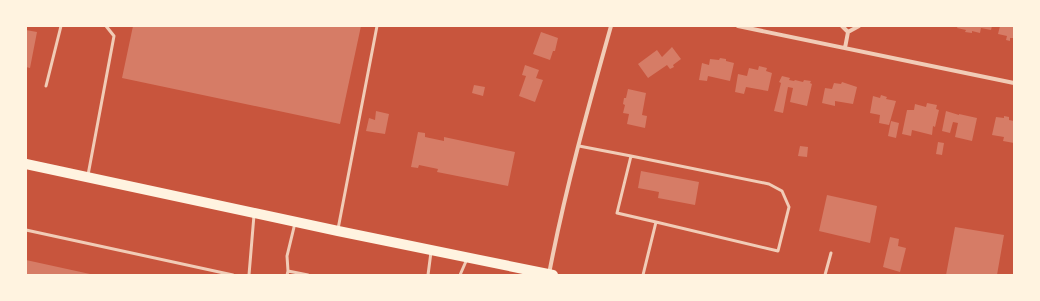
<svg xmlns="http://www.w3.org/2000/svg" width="1040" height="301" viewBox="0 0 1040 301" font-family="Cabin,sans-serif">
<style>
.building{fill:#d67c66}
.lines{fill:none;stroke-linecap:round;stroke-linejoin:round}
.service{stroke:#f1ccb7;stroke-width:3}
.minor{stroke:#f1ccb7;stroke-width:4}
.primary{stroke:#fff3e0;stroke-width:10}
</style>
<rect width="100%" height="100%" fill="#c8553d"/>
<path class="building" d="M133,26H361L340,124L122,78Z
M958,26H992L991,30L981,28L980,33L972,31V33L965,32L966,30L957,28Z
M1000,26H1014V38H1010V41L1006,40L1007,36L998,34Z
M26,30L37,32L30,68L26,67Z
M541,32L558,38L555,51H553L550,60L533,54Z
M672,47L681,59L673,65L674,67L670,69L667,65L648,78L638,64L657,50L662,57Z
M720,58L726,59V61L734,63L730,81L708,76L707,81L699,80L702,63L709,65L710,59L719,60Z
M525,65L539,70L536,78L543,80L535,102L519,96L526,76L522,75Z
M759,66L767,68L766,71L772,73L768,91L746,87L744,94L735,92L738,74L747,76L749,68L758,70Z
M782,76L790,78L789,80L794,81L795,80L803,82L804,80L811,81L810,83L812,84L807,106L790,102L793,88L788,87L783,113L774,111L781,83L779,82Z
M842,82L857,87L853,104L835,101V106L822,103L825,88L832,89L834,83L841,84Z
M474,85L485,87L483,96L472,93Z
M628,89L646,93L642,115L647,116L645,128L627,124L629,114L623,113L625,105L623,104L624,98H626Z
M881,95L887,97L886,99L896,101L889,125L879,123L880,115L870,113L873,96L880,98Z
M927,103L937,105L936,109L939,110L935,127L933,126L932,135L912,130L911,136L902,134L907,110H914L915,104L926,107Z
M376,111L389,114L385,134L366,131L369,118L375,120Z
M946,111L959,115V114L977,118L972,141L955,137L958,123L953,122L950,133L942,131Z
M1004,116L1009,117V120L1014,121V143L1003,141L1004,137L992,135L996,117L1004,118Z
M891,121L899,123L896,138L888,136Z
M418,132L425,133V137L444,141V137L515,152L508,186L437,172L438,169L419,165L418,168L411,167Z
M938,142L944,143L942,155L936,154Z
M800,146L808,147L807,157L798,156Z
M641,171L699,182L695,205L658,198L659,192L638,188Z
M827,195L877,206L870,243L819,231Z
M955,227L1004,235L997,275H946Z
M890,237L899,239L898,246L906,248L900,272L883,267Z
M26,260L90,274V275H26Z"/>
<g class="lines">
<path class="service" d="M46,86L61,26
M579,146L631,156L617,213L656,222L643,275
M631,156L769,184L782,191L789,207L778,251L656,222
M88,175L114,36L106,26
M338,229L377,26
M26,230L233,275
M288,271L308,275
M249,275L254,215
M287,275L288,271L287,256L295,223
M428,275L431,252
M460,275L467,259
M825,275L831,253"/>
<path class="minor" d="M738,26L1014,83
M842,26L848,32L845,48
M848,32L859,26
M549,274C565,190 588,108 611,26"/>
<path class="primary" d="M26,164L338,231L553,275"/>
</g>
<rect width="1040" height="301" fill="none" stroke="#fff3e0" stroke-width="54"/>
</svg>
